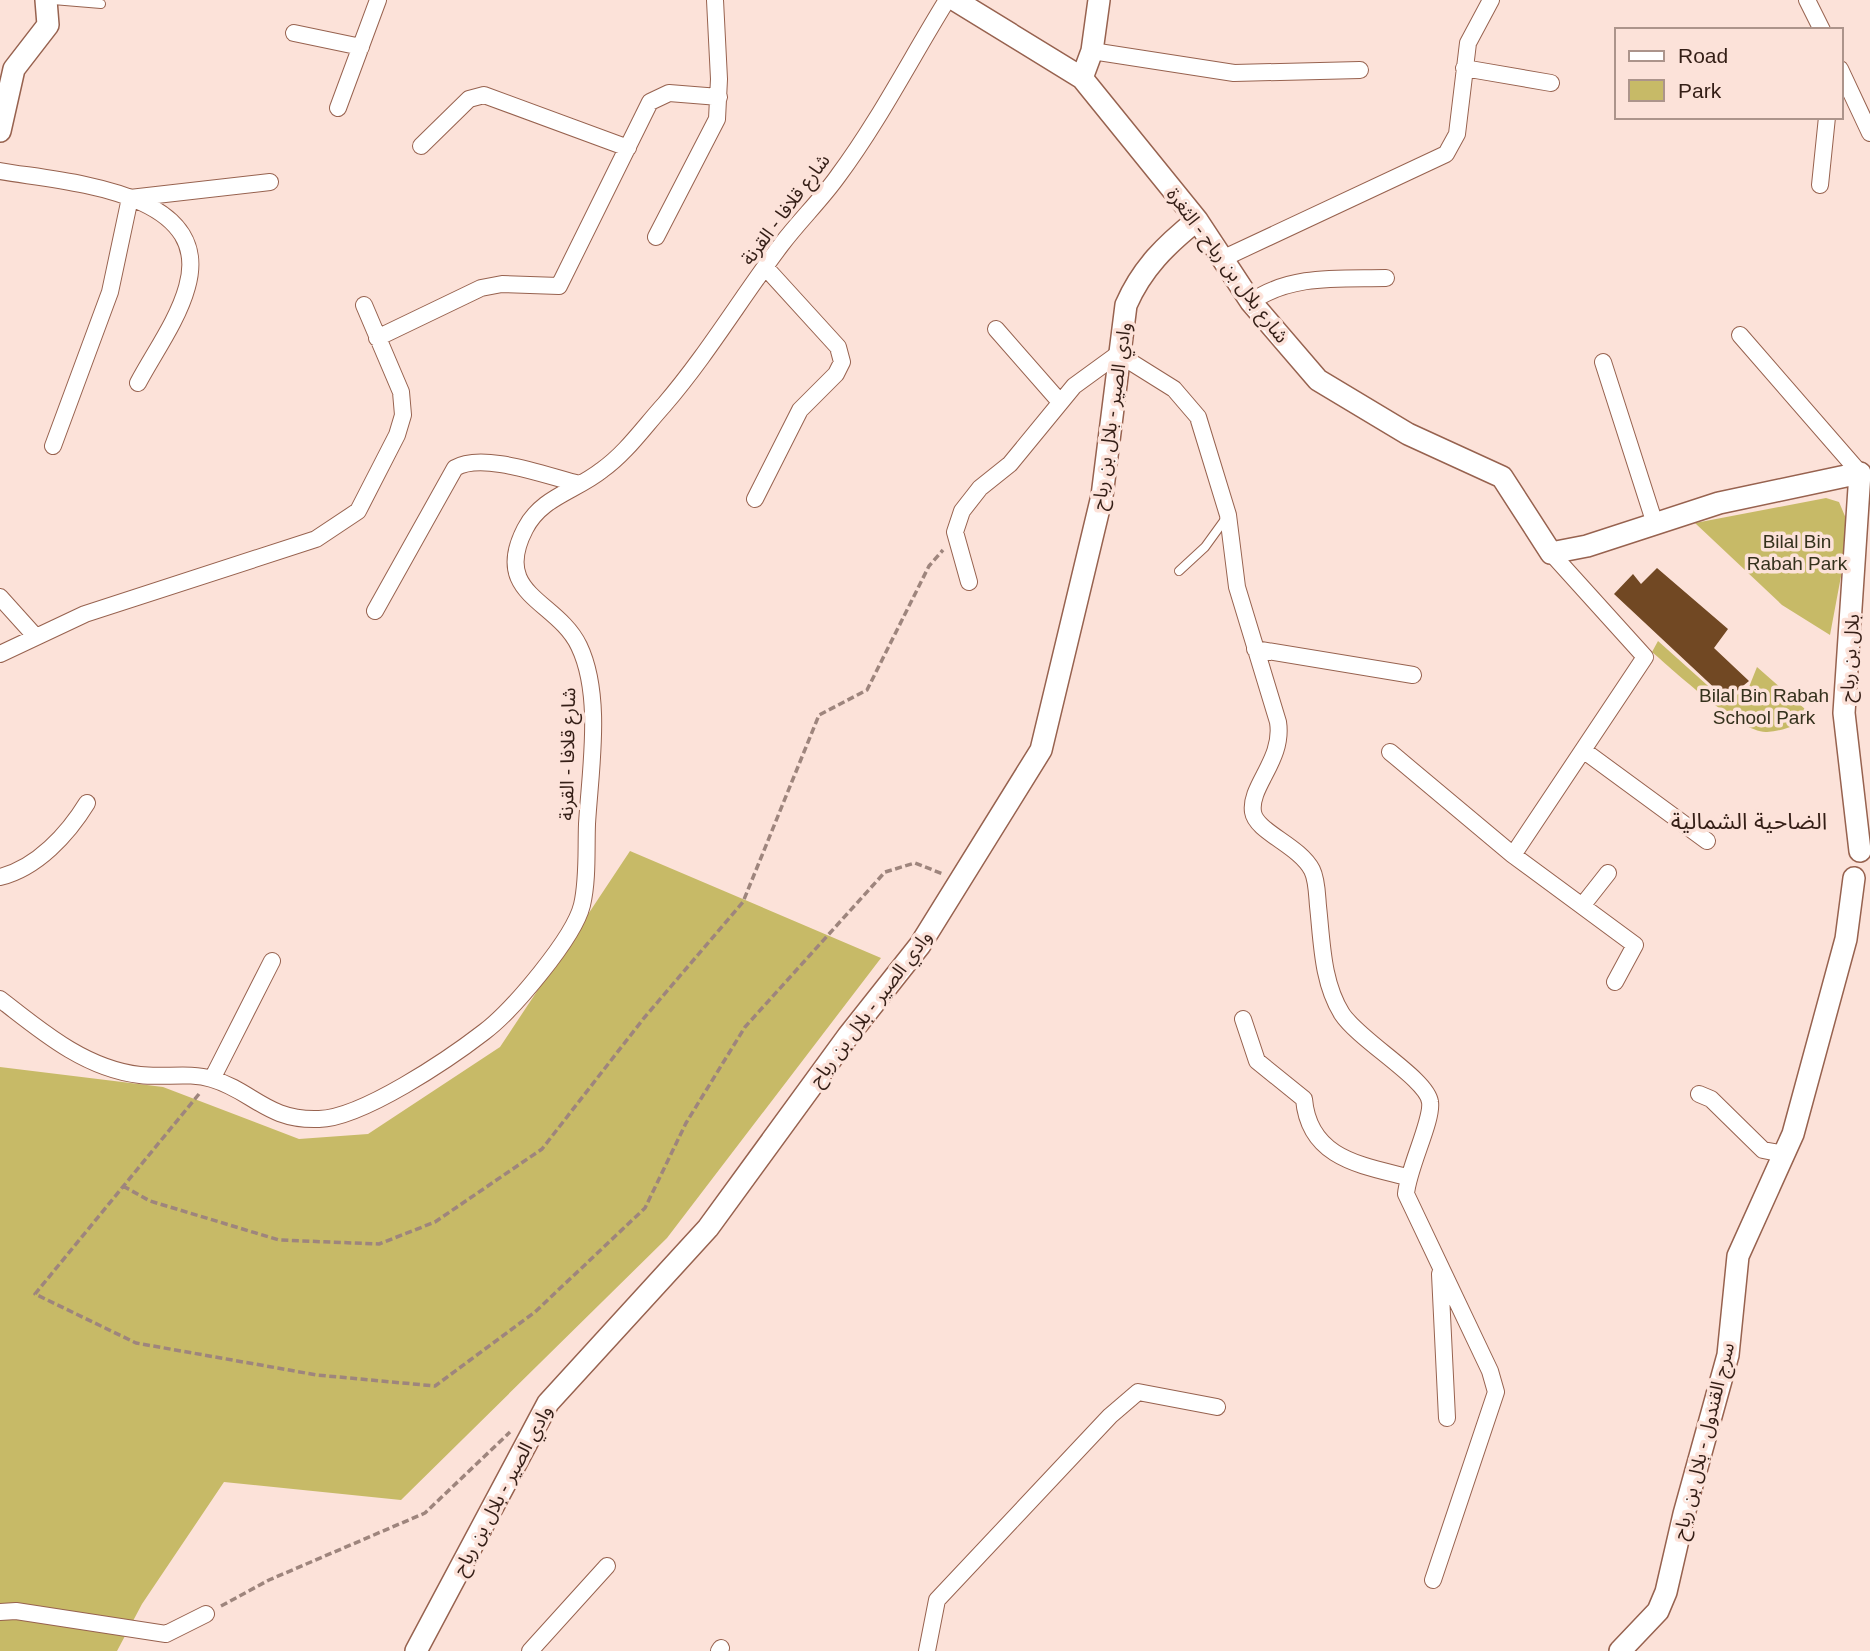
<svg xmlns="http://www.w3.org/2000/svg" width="1870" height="1651" viewBox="0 0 1870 1651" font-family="Helvetica,'Noto Sans Arabic',sans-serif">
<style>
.green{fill:#c7ba67}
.building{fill:#714823}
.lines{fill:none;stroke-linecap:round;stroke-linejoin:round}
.lane-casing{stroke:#97624f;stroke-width:10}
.street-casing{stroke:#97624f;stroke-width:18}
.secondary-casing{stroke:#97624f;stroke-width:24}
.path{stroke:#9e857d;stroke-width:3.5;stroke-dasharray:7 3.5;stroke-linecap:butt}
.lane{stroke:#fff;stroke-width:8}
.street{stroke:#fff;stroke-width:16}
.secondary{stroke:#fff;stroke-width:21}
.labels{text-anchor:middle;stroke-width:7;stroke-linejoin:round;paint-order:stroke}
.street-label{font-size:19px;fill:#341e16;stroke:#fce2d9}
.park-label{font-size:19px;fill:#34311c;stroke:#fce2d9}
.quarter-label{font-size:23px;fill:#341e16;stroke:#fce2d9}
</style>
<rect width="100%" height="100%" fill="#fce2d9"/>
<path class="green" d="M1826,498L1839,502L1850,528L1830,635L1782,605L1695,523Z
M1658,641L1726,702L1749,687L1757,667L1813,716C1799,724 1784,731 1767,732C1742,734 1673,670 1652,652Z
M630,851L881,958L667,1238L401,1500L224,1482L142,1604L117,1651H0V1067L163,1087L299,1139L368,1134L500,1047Z"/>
<path class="building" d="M1657,568L1728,629L1714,648L1749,681L1733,694L1729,689L1722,695L1614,594L1633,574L1641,584Z"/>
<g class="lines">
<g class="lane-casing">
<path id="lane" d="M53,0L101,4
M1179,571L1205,547L1226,518"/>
</g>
<g class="street-casing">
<path id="street" d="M1807,0L1822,30
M294,33L361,47
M1092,51L1234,73L1360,70
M1464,68L1551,83
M1840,69L1870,133
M338,108L378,0
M421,146L469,99L484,95L628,148
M0,171C61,182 215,189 187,287C178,320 154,353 138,383
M1820,185L1827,117
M656,237L717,119L719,79L715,0
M1224,258L1446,154L1457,134L1468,43L1491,0
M1251,302C1291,274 1339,279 1386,278
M996,329L1060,402
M1740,335L1860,473
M377,338L481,288L502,284L559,286L650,102L669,93L719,97
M1603,362L1655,524
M53,446L110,292L130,198L270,182
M755,499L800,410L836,374L842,362L838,347L766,268
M1551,553L1645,657L1513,855L1635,945L1615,982
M969,582L955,532L962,511L980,488L1010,464L1074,386L1118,354L1174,389L1198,417L1228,515L1237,587L1278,722C1284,760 1249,786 1253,812C1256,832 1299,845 1312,870C1317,880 1317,895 1318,906C1322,942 1322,982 1342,1014C1360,1041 1427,1079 1430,1102C1433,1120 1408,1168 1406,1194L1490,1371L1496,1392L1433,1580
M0,597L36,637
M375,611L455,468C483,451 549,477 580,484
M1255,649L1413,675
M0,654L85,614L316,539L358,511L397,435L403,415L401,392L364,305
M1583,750L1707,841
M1390,752L1513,855
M0,877C37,868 68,834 87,803
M1582,906L1608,873
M0,999C42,1032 86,1069 140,1075C164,1078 189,1072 212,1079C253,1091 267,1121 319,1119C362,1118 449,1059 484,1032C512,1011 574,938 582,905C588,879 586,851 587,824C590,771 603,696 579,646C557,600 491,595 525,529C541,497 576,491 602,470C626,453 644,427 664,405C707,355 741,298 781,245C799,221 821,200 838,176C879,121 911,58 947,0
M1243,1019L1257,1061L1304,1099C1309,1158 1360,1165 1407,1177
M212,1079L272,961
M1699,1094L1711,1099L1763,1150L1784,1154
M1440,1274L1447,1418
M0,1612L16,1611L166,1634L206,1614
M530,1651L607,1566
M719,1651L721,1648
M927,1651L937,1600L1110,1416L1138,1392L1217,1407"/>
</g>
<g class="secondary-casing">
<path id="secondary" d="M955,0L1082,78L1197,220L1251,302L1318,380L1408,434L1502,477L1551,553L1587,546L1719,503L1860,473
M1082,78L1092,51L1099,0
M0,131L14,69L48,25L46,0
M1860,851L1844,713L1860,473
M416,1651L548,1403L708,1228L848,1036L920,945L1041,750L1102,496L1126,305C1142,268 1166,245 1197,220
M1620,1651L1658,1611L1666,1592L1684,1514L1728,1355L1738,1256L1793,1134L1846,939L1854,878"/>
</g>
<path class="path" d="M199,1094L35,1294L136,1343L317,1375L435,1386L535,1312L645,1208L686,1123L745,1027L885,872L915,863L943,874
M123,1186L150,1201L279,1240L379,1244L435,1222L542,1149L644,1018L743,902L819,715L867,690L929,566L943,550
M221,1606L269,1580L425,1513L510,1432"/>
<use href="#lane" class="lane"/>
<use href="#street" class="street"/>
<use href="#secondary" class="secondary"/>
</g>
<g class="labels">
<g class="street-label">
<text transform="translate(785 209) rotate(-53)" y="7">شارع قلافا - القرنة</text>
<text transform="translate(1228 265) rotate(53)" y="7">شارع بلال بن رباح - الثغرة</text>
<text transform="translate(1111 416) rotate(-82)" y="7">وادي الصير - بلال بن رباح</text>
<text transform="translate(1849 658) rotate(-86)" y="7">بلال بن رباح</text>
<text transform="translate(567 754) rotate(-89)" y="7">شارع قلافا - القرنة</text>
<text transform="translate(870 1008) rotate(-53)" y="7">وادي الصير - بلال بن رباح</text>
<text transform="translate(1703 1441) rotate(-76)" y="7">سرج القندول - بلال بن رباح</text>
<text transform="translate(502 1490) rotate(-62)" y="7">وادي الصير - بلال بن رباح</text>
</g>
<g class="park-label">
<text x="1797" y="548">Bilal Bin<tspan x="1797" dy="22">Rabah Park</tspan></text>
<text x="1764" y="702">Bilal Bin Rabah<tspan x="1764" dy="22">School Park</tspan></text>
</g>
<g class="quarter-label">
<text x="1749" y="829">الضاحية الشمالية</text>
</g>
</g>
<rect x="1615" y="28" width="228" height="91" fill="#fce2d9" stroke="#ac948b" stroke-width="2"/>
<rect x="1629" y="51" width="35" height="10" fill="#ffffff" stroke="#ac948b" stroke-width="2"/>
<text x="1678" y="63" font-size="21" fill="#341e16">Road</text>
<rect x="1629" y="80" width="35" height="21" fill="#c7ba67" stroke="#ac948b" stroke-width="2"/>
<text x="1678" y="98" font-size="21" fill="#341e16">Park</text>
</svg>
